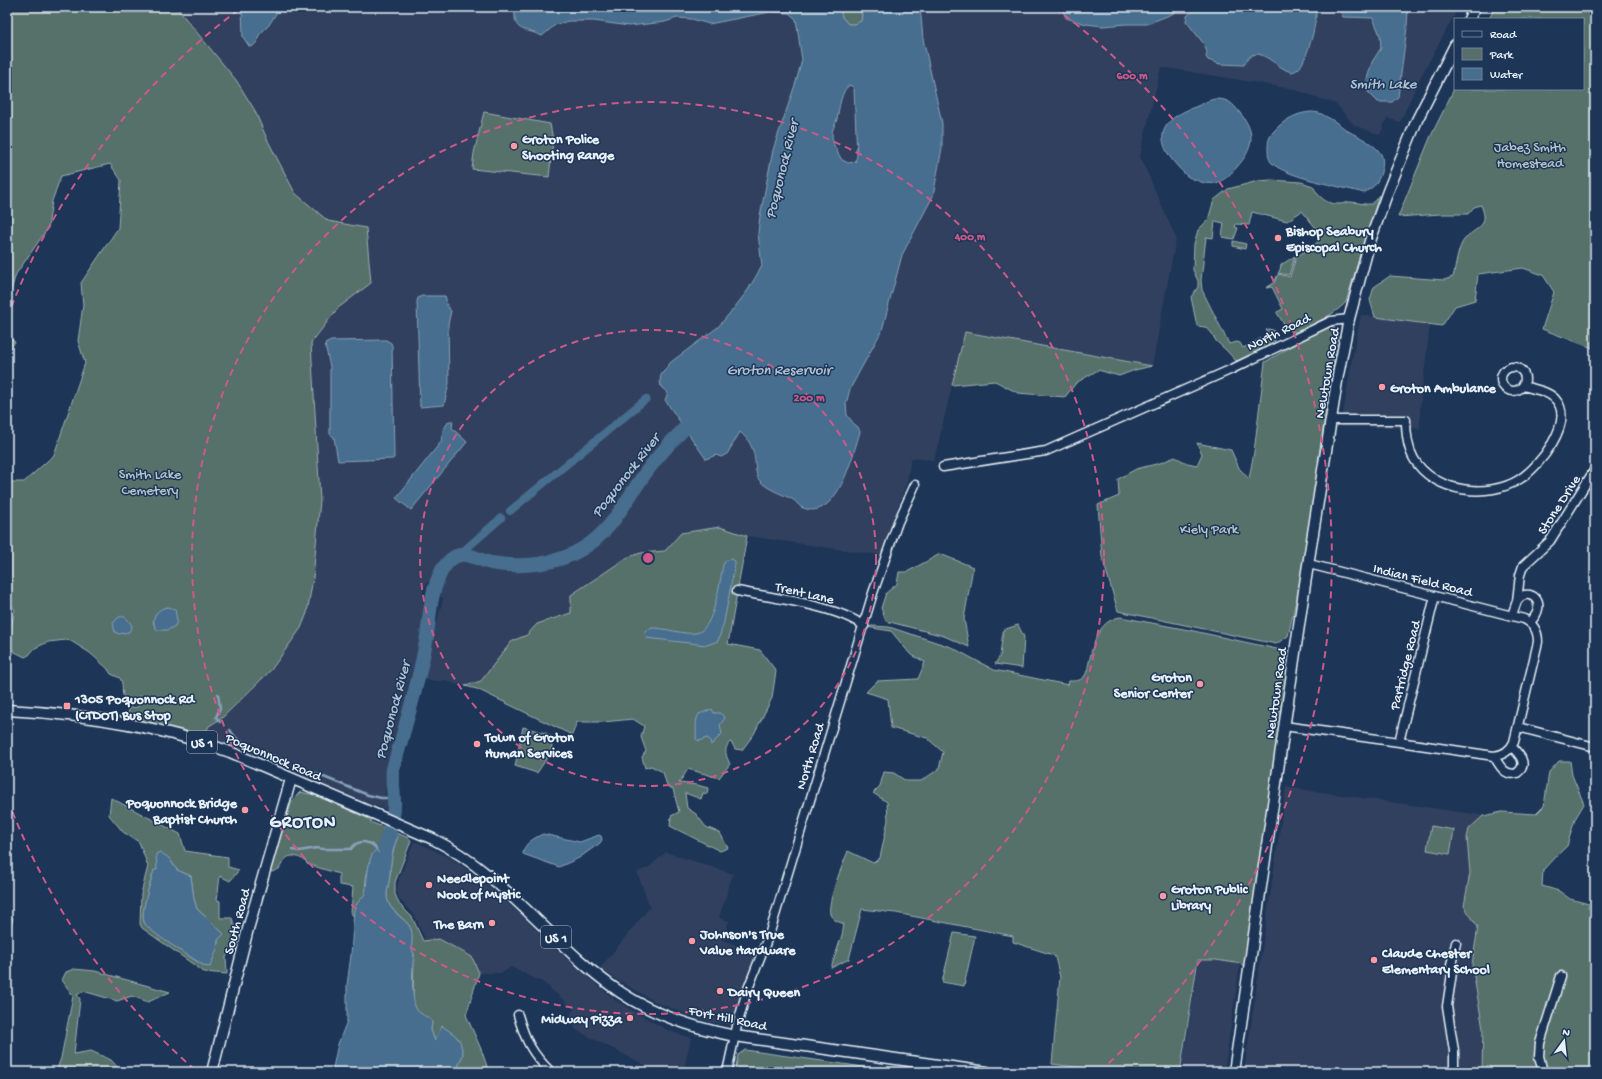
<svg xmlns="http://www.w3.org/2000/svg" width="1602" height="1079" viewBox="0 0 1602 1079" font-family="'Gochi Hand',sans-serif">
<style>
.built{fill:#31415e}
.green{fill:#566f6b;stroke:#9fb0b2;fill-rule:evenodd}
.water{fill:#476e8e;stroke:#87a2b8;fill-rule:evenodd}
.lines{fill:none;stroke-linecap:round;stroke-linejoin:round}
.stream{stroke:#87a2b8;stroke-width:2.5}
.canal{stroke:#476e8e;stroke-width:8}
.river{stroke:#476e8e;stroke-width:14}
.minor-casing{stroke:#e8f1f8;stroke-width:11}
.major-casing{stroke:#e8f1f8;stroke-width:13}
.minor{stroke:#1d3557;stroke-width:8}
.major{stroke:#1d3557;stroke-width:10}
.ring{fill:none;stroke:#cd598a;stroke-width:2;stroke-dasharray:7 5}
.poi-dot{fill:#ff9aa2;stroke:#1d3557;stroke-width:1.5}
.labels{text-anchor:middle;stroke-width:3;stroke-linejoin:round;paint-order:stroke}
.shield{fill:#1d3557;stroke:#abb9c8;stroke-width:1}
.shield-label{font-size:13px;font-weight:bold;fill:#e8f1f8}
.poi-label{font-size:14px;font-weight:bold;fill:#e8f1f8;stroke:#1d3557;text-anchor:start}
.park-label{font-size:14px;fill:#b5c4c7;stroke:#1d3557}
.street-label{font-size:14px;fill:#e8f1f8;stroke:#1d3557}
.water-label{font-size:15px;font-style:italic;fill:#b0c3d3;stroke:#1d3557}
.district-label{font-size:18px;font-weight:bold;letter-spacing:1px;fill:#e8f1f8;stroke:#1d3557}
.centre{fill:#cd598a;stroke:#1d3557;stroke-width:2}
.ring-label{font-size:12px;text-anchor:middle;font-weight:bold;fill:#cd598a;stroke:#1d3557;stroke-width:3;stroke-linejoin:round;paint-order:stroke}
</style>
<rect width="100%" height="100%" fill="#1d3557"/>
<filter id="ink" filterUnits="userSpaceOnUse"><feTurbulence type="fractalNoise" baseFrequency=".025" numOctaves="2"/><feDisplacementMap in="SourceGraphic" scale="8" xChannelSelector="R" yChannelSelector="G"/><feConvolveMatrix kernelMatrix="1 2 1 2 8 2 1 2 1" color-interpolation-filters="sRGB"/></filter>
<g filter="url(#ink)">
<path class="built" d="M176,7H1459L1420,78L1400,122L1387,118L1380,135L1354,125L1336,104L1293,89L1161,67L1140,156L1176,238L1152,366L965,332L934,460L911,458L907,482L880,555L747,536L725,660L600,669L572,735L477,689L455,684L445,680L438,681L422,679L443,599L428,581L423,590V633L407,690L385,792L388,810L345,795L204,735L209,726L222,718L271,670L267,139L254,109L236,80Z
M1361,315L1430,325L1420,408V428L1341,427L1351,365Z
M1286,787L1544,824L1514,1072H1244Z
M414,842H417L450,858L478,877L519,913L563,956L616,1001L669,1031L691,1038L683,1072L655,1070L576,1030L569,1017L574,1009L544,983L511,967L502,973H479L472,957L426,941L415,916L399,899L397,890L399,879Z
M666,852L733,874L719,918L729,921L722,940L757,953L741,995L734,1021L731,1025L710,1022L696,1018L656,1002L616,979L600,968L650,907L637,872L648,868Z
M1200,957L1240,964L1224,1072H1181Z"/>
<path class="green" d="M7,7H176L236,80L254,109L267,139L295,193L328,221L366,228L371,283L338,308L311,343L320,500L313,578L307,613L301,628L271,670L222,718L209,726L204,735L126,717L130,708L138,707L140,695L134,704L127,703C119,693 125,687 120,678L111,674L107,668L90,653L71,641L66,640L48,642L35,648L29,655L25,657L13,651C7,638 12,623 15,610L11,604L7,603V482H24L54,455L85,363L78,341L83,305L81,283L118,228L121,180L110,164L61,176L52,201L48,228L16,274L7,304ZM175,612L176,621L155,627L153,621Z
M840,7H860L862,16L861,22L855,24H848L842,17Z
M1495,7H1595V349L1542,329L1554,292L1543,275L1523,268L1478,274L1475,300L1455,306L1442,326L1375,317L1370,300L1374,287L1390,276L1444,280L1453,277C1456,266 1457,253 1462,243C1471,227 1492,230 1481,205L1474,207L1468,214H1441L1398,217L1430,138L1455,87V89H1583V19H1489Z
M484,112L550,124L553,140L549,177L472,169L474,153Z
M1271,180L1301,182L1313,186C1318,197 1327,205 1340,204C1343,204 1347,202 1350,202C1357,202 1364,205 1372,204L1379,195L1346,302C1337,313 1309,327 1295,332L1287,329L1277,313V312L1283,309L1272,287L1266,288L1274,283L1278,274L1290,277L1296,257L1317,243L1320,237V230L1315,227L1302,211L1287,221L1252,212L1249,225L1236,224L1235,227L1238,228L1234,239L1222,237L1224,223L1215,221L1213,238L1206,237L1201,280L1202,290L1229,344L1237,342L1240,343L1243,348L1268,335L1266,330L1268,329L1273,330L1275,334V342L1247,357L1236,361L1227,351L1216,341L1211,332L1205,327L1197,326L1191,297L1198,287V281L1193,270L1194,244L1198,230L1208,220L1214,200L1228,189L1258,181Z
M1233,241L1246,244L1245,249L1233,246Z
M1295,256L1289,275L1278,273L1280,270L1281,265Z
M1332,326L1337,332V339L1318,461L1322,463L1303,601L1296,600L1288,636L1276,644L1118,611L1102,557L1098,505L1119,496L1118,479L1136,469L1160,463L1175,457L1187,463L1197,465L1202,454L1197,443L1231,450L1239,468L1249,479L1254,452L1265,362L1325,327Z
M965,332L1152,366L1135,370L1119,376L1098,370L1076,383L1065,397L1018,393L995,381L952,385Z
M7,336L15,342L7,352Z
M720,527L747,536L728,644L760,650L776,671L772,698L754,734L742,750L735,749L732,743L730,742C723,749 726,756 730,764L719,778L688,769L679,783L697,785L708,788L707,794L703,793L701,799L685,793L687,808L696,814L706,827L720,833L728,848L720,851L670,826L671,816L679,812L673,789L667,786L663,772L651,766L645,768L642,757L646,751L641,737L644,726L633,719L603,722H577L572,735L477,689L465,686L481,681L512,641L527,635L537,624L571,613V595L628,557L641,553L665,551L681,533Z
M940,554L973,567L964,619L969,647L944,636L886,621L881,608L886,593L897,584L899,572H907Z
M1120,617L1189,630L1295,653L1250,965L1244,964L1242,966V964L1216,960H1198L1180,1072H1112L1052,1064L1060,977L1055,957L1053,955L1013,942V936L896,913L862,909L849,959L831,968L842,935L844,924C839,922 832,920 830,914C827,901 843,864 848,851L873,863L880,858L888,820L887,802L873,793L880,786L884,772L894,773L906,781H921L939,769L943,752L927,738L891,728L888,699L866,692L877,681L918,679L925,662L910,654L891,631L866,627L872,626L889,627L951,647L994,670L1068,685L1069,681C1075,681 1080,681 1084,677C1087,673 1088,667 1089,662C1093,644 1098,621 1120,617Z
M1018,625L1024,637L1022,668L995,664L1000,656L1003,630Z
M523,727L546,733L553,738L551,752L537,773L515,766Z
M1559,761H1570L1572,775L1584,804L1575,819L1567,846L1554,858L1543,870L1542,886L1559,891L1570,899L1589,904L1588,908L1595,910V1072H1482L1483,1029L1472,965L1478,927L1464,906L1470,873L1467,838L1469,829L1483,816L1502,812L1536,814L1544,806L1549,772Z
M300,792L315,795L371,820L370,822L383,827L384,834L383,841L378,849L372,855L366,878L365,894L356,905L354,917L351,913L353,887L339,885V874L307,864L306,861C291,853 287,854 279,869L272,872L269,871L292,801Z
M111,798L180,834L185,851L228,857V867L239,870L230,881L220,876L217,900L220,901V918H232C238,934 236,944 226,957L227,974L204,972L142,928L140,924L141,894L148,866L139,842L123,832L109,815ZM169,858L177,870L191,876L194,899L197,909L224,934L218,940V943L207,967C199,964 147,929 144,922C140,911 151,882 154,871L157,870Z
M1431,826L1454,830L1450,854L1427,850Z
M399,834L409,838L411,841L395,882V894L399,904L412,917L423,941L439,939L472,957L479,973L466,1015L481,1049L489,1072H456L463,1054L460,1044L459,1039L442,1026L435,1041L431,1030L432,1022L417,1011L413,1003L414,954C409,946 414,935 410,927C405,918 393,913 389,904C384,893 390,884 390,873C391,860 393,846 399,834Z
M7,913L13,918L10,931L7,933Z
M954,933L975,936L964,986L942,982Z
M74,969L95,971L170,992L148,1002L132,996L117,1001L83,991L77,995L80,999L74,1054L91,1051L111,1060L122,1072H56L61,1058L73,996L62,980L66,972Z
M745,1050L899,1072H735L738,1055Z"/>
<path class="water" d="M242,7H280L269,25L259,35L257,42L252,47L249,46L243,37Z
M515,7H840L842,17L848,24H855L861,21L862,16L860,7H920L923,39L942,123V148L933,196L902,255L882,330L850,389L846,404L847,415L854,424L858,427L860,432C853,454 837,525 801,507C798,505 796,501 792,499C784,495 765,488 760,481C755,475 756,468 755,461C754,449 749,439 740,432L727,454L721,457L716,455L706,459L665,400L668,393L661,387L660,381L661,375L671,362L718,327L735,307L748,290L762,266L758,233L760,216L773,150L796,82L802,60L796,19L789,13L770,12L709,24L692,19L677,18L665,22L629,26L594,21H568L555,25L542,36C523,27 513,34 515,7ZM850,85L854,88L857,156L855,162L848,163L842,160C837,152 832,144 832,134C832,128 836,124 837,119C839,110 841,89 850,85Z
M1061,7H1181L1172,14L1147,24H1126L1103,26L1086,24L1066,18Z
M1197,7H1316C1318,20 1308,56 1300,67C1298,70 1295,71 1292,72C1275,69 1256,38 1244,65L1220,64L1208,60L1206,57L1207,52L1204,44L1186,21L1187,16Z
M1338,7H1408L1407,27L1398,97L1392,102H1378L1367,91V79L1372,62L1381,48L1380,35L1373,18L1343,17Z
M1215,99C1229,99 1232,103 1240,113C1257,133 1253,149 1237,167C1226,179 1218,187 1201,182C1197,180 1191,179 1187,176C1157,148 1150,123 1195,107C1203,104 1207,100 1215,99Z
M1311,112C1316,112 1321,113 1325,116C1334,120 1341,126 1348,131C1359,137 1374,143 1381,154C1385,161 1381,177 1376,183C1374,187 1368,190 1364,193C1343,187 1284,177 1271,162C1268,158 1268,153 1268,148C1268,141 1269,137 1274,131C1284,120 1296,113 1311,112Z
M422,296H445L446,299L447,306L451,311L448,324L449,383L444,405L420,407L417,301L418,298Z
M386,340L391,343L392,346L394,458L392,459L338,461L334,437L330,434V367L325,344L331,341Z
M449,421H453L452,428L467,442L411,510L396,498L441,442L443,430Z
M732,559L735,561V564L724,622L718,641L707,645L646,638L645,632L647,630L653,628C666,628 684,635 696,633C714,631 720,580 723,565L726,560Z
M168,607L175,609L177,621L175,626L168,630H157C149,619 157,608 168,607Z
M119,617C126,615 129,621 132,626L129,632L119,634L115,632L113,623Z
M712,709L714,713H720L725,718L720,725L722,734L711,745L710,740L707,738L699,741L696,739C697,730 694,722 699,714Z
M383,827L399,834C393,846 391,860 390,873C390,884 384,893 389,904C393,913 405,919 410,927C415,935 409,946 414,954C412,963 411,1003 417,1010C421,1015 428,1016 432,1022L431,1030L435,1041L442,1026L455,1035L460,1041L463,1054L456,1072H332L338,1044L347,1021V985L351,955L354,909L358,902L365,894C367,883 367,872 370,860C374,846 387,847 383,827Z
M543,834L580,842L599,835L601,836L602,840L600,843L579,858L559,867L523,854C523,844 534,838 543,834Z
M160,852L169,858L177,870L191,876L194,899L197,909L224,934L218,940L217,949L210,967L205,966C194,959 148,932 144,922C140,911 151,882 154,870H157L156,854Z"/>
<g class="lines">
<path class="stream" d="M218,694L220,708L216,717L220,722
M230,730L236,738L249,746L289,763
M233,742L236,738
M304,769L368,795L381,798H394
M293,850L299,851L317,848L322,849H351C359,838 372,841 379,852"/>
<path class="canal" d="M510,511L646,399
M459,555L501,518"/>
<path class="river" d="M384,848C388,835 394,821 394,807C395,794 391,783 393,769C404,730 416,692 424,652C431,623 427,599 442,570C447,562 455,553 466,555C474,556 483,561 491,563C521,568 556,565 582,549C614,530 625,500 647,471C662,450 679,433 698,416"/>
<g class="minor-casing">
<path id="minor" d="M1501 379a12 12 0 1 1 24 0a12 12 0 1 1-24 0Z
M1331,420H1406C1406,434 1407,447 1414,459C1434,493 1489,499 1520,479C1539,467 1575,422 1556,400C1549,391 1534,389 1523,386
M943,467L1046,451L1232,369L1331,321L1349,319
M737,591C772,598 836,605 864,626
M1517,601C1527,585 1551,602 1530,622
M1512,615L1517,601L1520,575L1523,566L1550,541L1595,469
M1284,726L1399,742L1494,756C1503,755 1510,751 1514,742L1538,642C1538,631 1534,624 1524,619L1309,564
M1518,727L1595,747
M1399,742L1435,596
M1494,756C1499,765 1505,777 1517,773C1529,764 1519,754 1512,747
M518,1015C525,1040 532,1054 551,1072
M727,1072L737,1026L746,994L770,932L873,593L898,522L915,485
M1454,1072V1051L1447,1006L1452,973L1451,965L1456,943
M1543,1072L1539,1056L1540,1043L1561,976"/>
</g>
<g class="major-casing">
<path id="major" d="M1469,19L1475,7
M7,710C82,714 159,725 230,752L433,839C506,875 552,946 620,992C654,1015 694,1028 735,1036L987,1072
M212,1072L248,929L291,779
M1234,1072L1305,584L1338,375L1349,319L1370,241L1388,191L1417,120L1455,45"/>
</g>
<use href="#minor" class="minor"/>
<use href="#major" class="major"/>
</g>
</g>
<g class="ring">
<circle cx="648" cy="558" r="228"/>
<circle cx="648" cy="558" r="456"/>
<path d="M195 1070A684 684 0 0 1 7 798M7 318A684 684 0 0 1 241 8M1055 8A684 684 0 0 1 1101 1070"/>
</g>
<g class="poi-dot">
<circle cx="514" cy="146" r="4"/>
<circle cx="1278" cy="238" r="4"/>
<circle cx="1382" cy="387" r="4"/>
<circle cx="1200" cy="684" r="4"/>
<rect x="63" y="702" width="8" height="8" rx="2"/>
<circle cx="477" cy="744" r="4"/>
<circle cx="245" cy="810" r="4"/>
<circle cx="429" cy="885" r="4"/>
<circle cx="1163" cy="896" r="4"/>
<circle cx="492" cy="923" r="4"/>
<circle cx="692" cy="941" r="4"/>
<circle cx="1374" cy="960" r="4"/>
<circle cx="720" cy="991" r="4"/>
<circle cx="630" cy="1018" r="4"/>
</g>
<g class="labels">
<g class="shield">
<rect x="187" y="731" width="30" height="22" rx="3"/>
<rect x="541" y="926" width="30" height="22" rx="3"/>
</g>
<g class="shield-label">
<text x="202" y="747">US 1</text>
<text x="556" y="942">US 1</text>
</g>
<g class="poi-label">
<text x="522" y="143">Groton Police<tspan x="522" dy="16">Shooting Range</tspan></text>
<text x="1286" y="235">Bishop Seabury<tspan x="1286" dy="16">Episcopal Church</tspan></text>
<text x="1390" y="392">Groton Ambulance</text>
<text x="1192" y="681" text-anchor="end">Groton<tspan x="1192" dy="16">Senior Center</tspan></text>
<text x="75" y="703">1305 Poquonnock Rd<tspan x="75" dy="16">(CTDOT) Bus Stop</tspan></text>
<text x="485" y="741">Town of Groton<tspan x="485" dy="16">Human Services</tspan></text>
<text x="237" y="807" text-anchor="end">Poquonnock Bridge<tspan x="237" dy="16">Baptist Church</tspan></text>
<text x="437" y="882">Needlepoint<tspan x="437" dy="16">Nook of Mystic</tspan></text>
<text x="1171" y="893">Groton Public<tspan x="1171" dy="16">Library</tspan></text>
<text x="484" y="928" text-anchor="end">The Barn</text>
<text x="700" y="938">Johnson's True<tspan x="700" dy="16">Value Hardware</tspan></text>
<text x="1382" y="957">Claude Chester<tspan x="1382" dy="16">Elementary School</tspan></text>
<text x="728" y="996">Dairy Queen</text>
<text x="622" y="1023" text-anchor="end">Midway Pizza</text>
</g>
<g class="park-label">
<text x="1530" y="151">Jabez Smith<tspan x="1530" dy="16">Homestead</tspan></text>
<text x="150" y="478">Smith Lake<tspan x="150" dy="16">Cemetery</tspan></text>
<text x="1209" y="533">Kiely Park</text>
</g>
<g class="street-label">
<text transform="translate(1278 331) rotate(-26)" y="5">North Road</text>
<text transform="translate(1326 373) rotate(-80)" y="5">Newtown Road</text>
<text transform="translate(1558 504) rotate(-57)" y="5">Stone Drive</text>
<text transform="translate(1423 579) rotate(14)" y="5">Indian Field Road</text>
<text transform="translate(805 592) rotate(13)" y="5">Trent Lane</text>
<text transform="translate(1404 665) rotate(-76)" y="5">Partridge Road</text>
<text transform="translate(1275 693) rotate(-82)" y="5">Newtown Road</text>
<text transform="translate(274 756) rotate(23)" y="5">Poquonnock Road</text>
<text transform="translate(809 756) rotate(-73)" y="5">North Road</text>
<text transform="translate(236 921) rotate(-75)" y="5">South Road</text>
<text transform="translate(728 1017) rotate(12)" y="5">Fort Hill Road</text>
</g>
<g class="water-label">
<text x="1383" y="88">Smith Lake</text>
<text transform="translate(781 169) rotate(-76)" y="5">Poquonock River</text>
<text x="779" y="374">Groton Reservoir</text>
<text transform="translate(625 475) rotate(-52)" y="5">Poquonock River</text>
<text transform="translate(392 710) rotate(-75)" y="5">Poquonock River</text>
</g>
<g class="district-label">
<text x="303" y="827">GROTON</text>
</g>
</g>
<circle cx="648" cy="558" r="6" class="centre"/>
<g class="ring-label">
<text x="1132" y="79">600 m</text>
<text x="970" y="240">400 m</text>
<text x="809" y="401">200 m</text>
</g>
<rect width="1602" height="1079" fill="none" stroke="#1d3557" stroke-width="24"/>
<rect x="12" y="12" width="1578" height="1055" fill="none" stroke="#e8f1f8" stroke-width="1.5" filter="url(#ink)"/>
<rect x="1454" y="18" width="130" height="72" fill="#1d3557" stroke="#6e8097"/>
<rect x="1462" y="31" width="20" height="6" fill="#1d3557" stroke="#6e8097"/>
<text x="1490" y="38" font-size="12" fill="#e8f1f8">Road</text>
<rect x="1462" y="48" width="20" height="12" fill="#566f6b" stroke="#6e8097"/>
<text x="1490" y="58" font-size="12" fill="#e8f1f8">Park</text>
<rect x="1462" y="68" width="20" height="12" fill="#476e8e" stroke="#6e8097"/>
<text x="1490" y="78" font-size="12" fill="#e8f1f8">Water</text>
<g transform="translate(1564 1041) rotate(15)" stroke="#1d3557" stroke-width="3" paint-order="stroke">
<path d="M0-3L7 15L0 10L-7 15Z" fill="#e8f1f8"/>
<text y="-6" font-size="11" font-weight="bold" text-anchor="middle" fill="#e8f1f8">N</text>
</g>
</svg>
